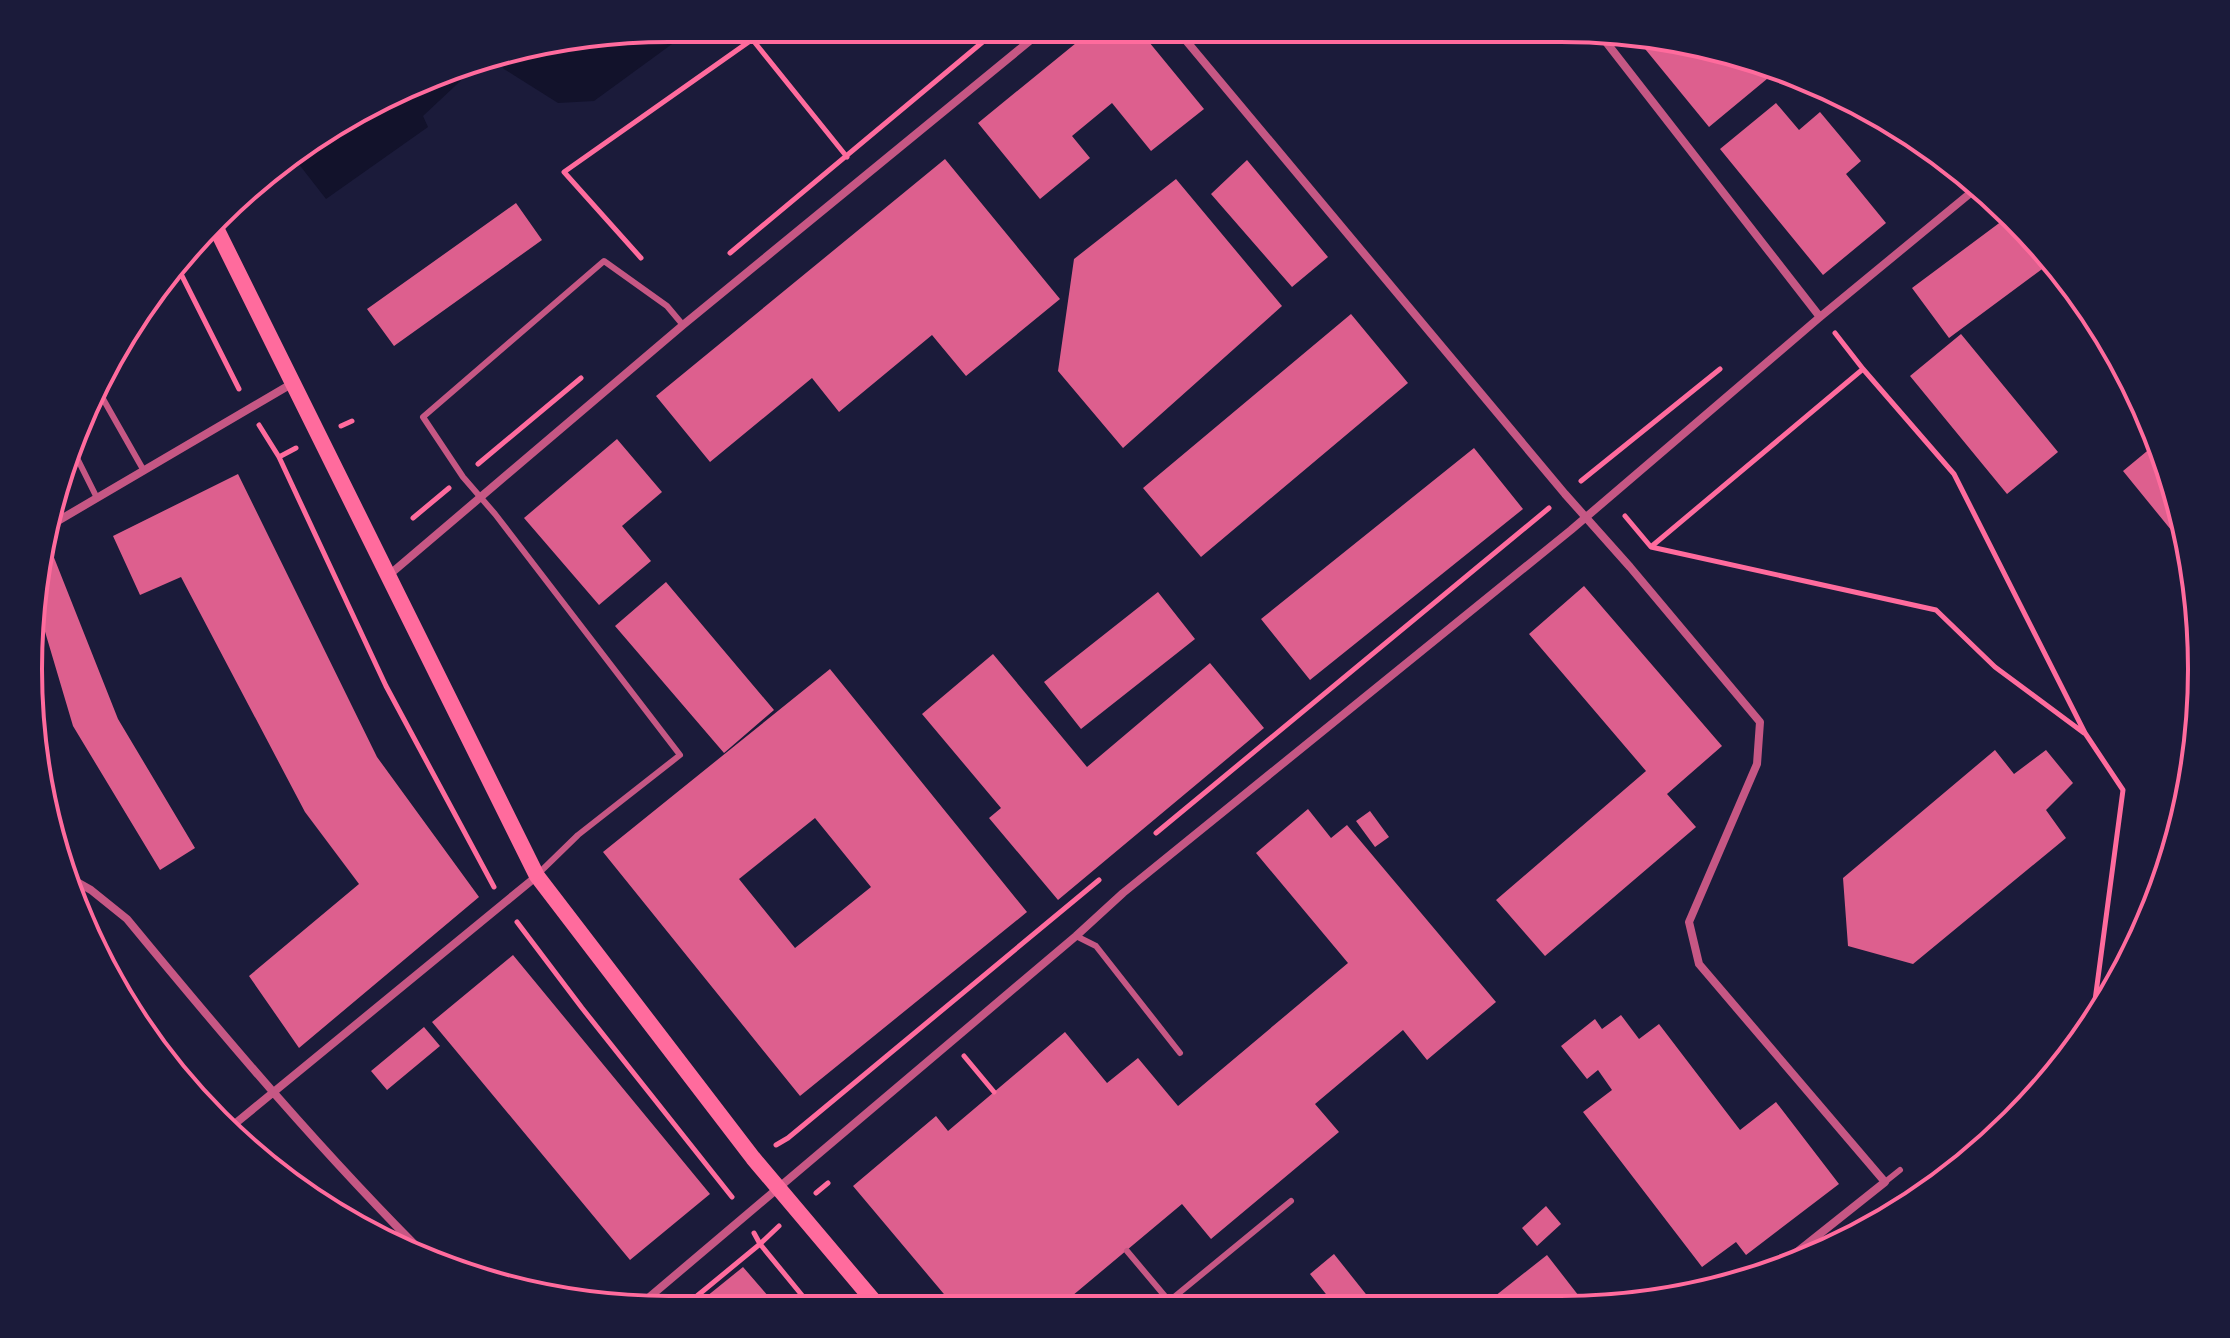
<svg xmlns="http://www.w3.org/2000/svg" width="2230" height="1338" viewBox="0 0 2230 1338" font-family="Montserrat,sans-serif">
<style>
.water{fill:#12122b}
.building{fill:#dd5f8e;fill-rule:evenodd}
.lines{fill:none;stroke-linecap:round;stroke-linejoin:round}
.path{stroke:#ff6b9d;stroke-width:5}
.service{stroke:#c65784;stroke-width:6}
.minor{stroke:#c65784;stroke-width:8}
.secondary{stroke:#ff6b9d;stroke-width:16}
.trunk{stroke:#ff6b9d;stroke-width:22}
.rim{fill:none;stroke:#ff6b9d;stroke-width:4}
</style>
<rect width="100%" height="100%" fill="#1b1b3a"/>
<path class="water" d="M669,28H694L594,101L558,103L504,69L494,57Z
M485,58L423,116L428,127L326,199L291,154L463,62Z"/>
<path class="building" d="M1092,30L1140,31L1204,109L1151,151L1112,103L1072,136L1090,158L1040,199L978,123Z
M1632,33H1644L1779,69L1709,127Z
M1776,103L1799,130L1820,112L1861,161L1846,174L1886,223L1823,275L1720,149Z
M945,159L1060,299L966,376L932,335L839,412L812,378L710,462L656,396Z
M1247,160L1328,257L1292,287L1211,194Z
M1176,179L1282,306L1123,448L1058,371L1074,259Z
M516,203L542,240L394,346L367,309Z
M2010,215L2040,243L2053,261L1949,338L1912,288Z
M1351,314L1408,383L1201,557L1143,488Z
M1961,334L2058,452L2007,494L1910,376Z
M617,439L662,492L622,526L651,561L599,605L524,518Z
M2158,442L2168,463L2189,552L2123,471Z
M1474,448L1523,509L1310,680L1261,619Z
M238,474L377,757L479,897L299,1048L249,976L359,884L305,812L181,577L140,595L113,536Z
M53,555L118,719L195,848L160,870L73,726L38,608L46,558Z
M666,582L774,710L724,753L615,626Z
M1584,586L1722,746L1667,794L1696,827L1545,956L1496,900L1646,771L1529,634Z
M1158,592L1195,639L1081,729L1044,682Z
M993,654L1087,767L1210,663L1264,728L1058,900L989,818L1001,808L922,714Z
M830,669L1027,912L800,1096L603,852ZM815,818L871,887L795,948L739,879Z
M1995,750L2014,774L2046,750L2073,783L2046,810L2066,838L1913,964L1848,946L1843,878Z
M1308,809L1331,838L1347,825L1496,1002L1427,1060L1403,1030L1315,1104L1339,1132L1211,1239L1182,1204L1072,1296L1081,1307L954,1306L853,1186L936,1116L948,1131L1065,1032L1107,1083L1138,1058L1178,1106L1348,963L1256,853Z
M1370,811L1389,837L1375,847L1356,821Z
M513,955L710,1194L630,1260L432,1022Z
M1621,1015L1639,1039L1659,1024L1740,1130L1776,1102L1839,1184L1746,1255L1736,1242L1702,1267L1583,1112L1612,1090L1598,1070L1587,1079L1561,1046L1595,1019L1602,1029Z
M424,1027L440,1046L387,1090L371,1071Z
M1546,1206L1561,1224L1537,1246L1522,1228Z
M1334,1254L1377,1308H1337L1310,1274Z
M1547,1255L1589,1309L1480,1308Z
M743,1267L776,1305H696Z"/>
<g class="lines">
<path class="path" d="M752,39L847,157
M730,253L997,30
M641,258L564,172L767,29
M178,268L239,389
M1835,333L1863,369L1954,474L2085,733L2123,790L2092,1023
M259,425L279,457L386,686L494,887
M341,426L352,421
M279,457L296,448
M478,464L581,378
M1581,481L1720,369
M1625,516L1651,547L1936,610L1995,667L2084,733
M413,518L449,488
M1652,546L1863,369
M1156,833L1549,508
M517,922L582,1008L732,1197
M964,1056L994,1092
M776,1145L788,1138L1099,880
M816,1193L828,1183
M1898,1199L1905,1207
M754,1233L760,1244L810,1305
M686,1305L760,1244L779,1226"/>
<path class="service" d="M98,390L144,471
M71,446L97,498
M539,873L578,835L680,755L495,514L463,477L423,417L604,261L667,306L683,325
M1076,936L1096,946L1180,1053
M1885,1182L1900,1170
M1127,1251L1169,1301
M1162,1307L1291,1201"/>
<path class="minor" d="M1178,31L1565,494L1630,567L1760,722L1757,764L1689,922L1699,964L1885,1182L1767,1276
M1599,33L1820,317
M56,522L293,383
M389,575L683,325L1043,30
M68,877L91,890L127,919C226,1039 323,1154 434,1264
M231,1127L537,876
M640,1305L1076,936L1123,893L1571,530L1820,317L1979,186"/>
<path class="secondary" d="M216,228L537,876L753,1158L878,1306"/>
<path class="trunk" d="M62,872L66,876"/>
</g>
<path d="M0 0H2230V1338H0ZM669 42H1561A627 627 0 0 1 2188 669V669A627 627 0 0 1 1561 1296H669A627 627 0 0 1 42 669V669A627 627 0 0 1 669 42Z" fill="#1b1b3a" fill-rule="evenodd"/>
<path class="rim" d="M669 42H1561A627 627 0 0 1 2188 669V669A627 627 0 0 1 1561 1296H669A627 627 0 0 1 42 669V669A627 627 0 0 1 669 42Z"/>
</svg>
